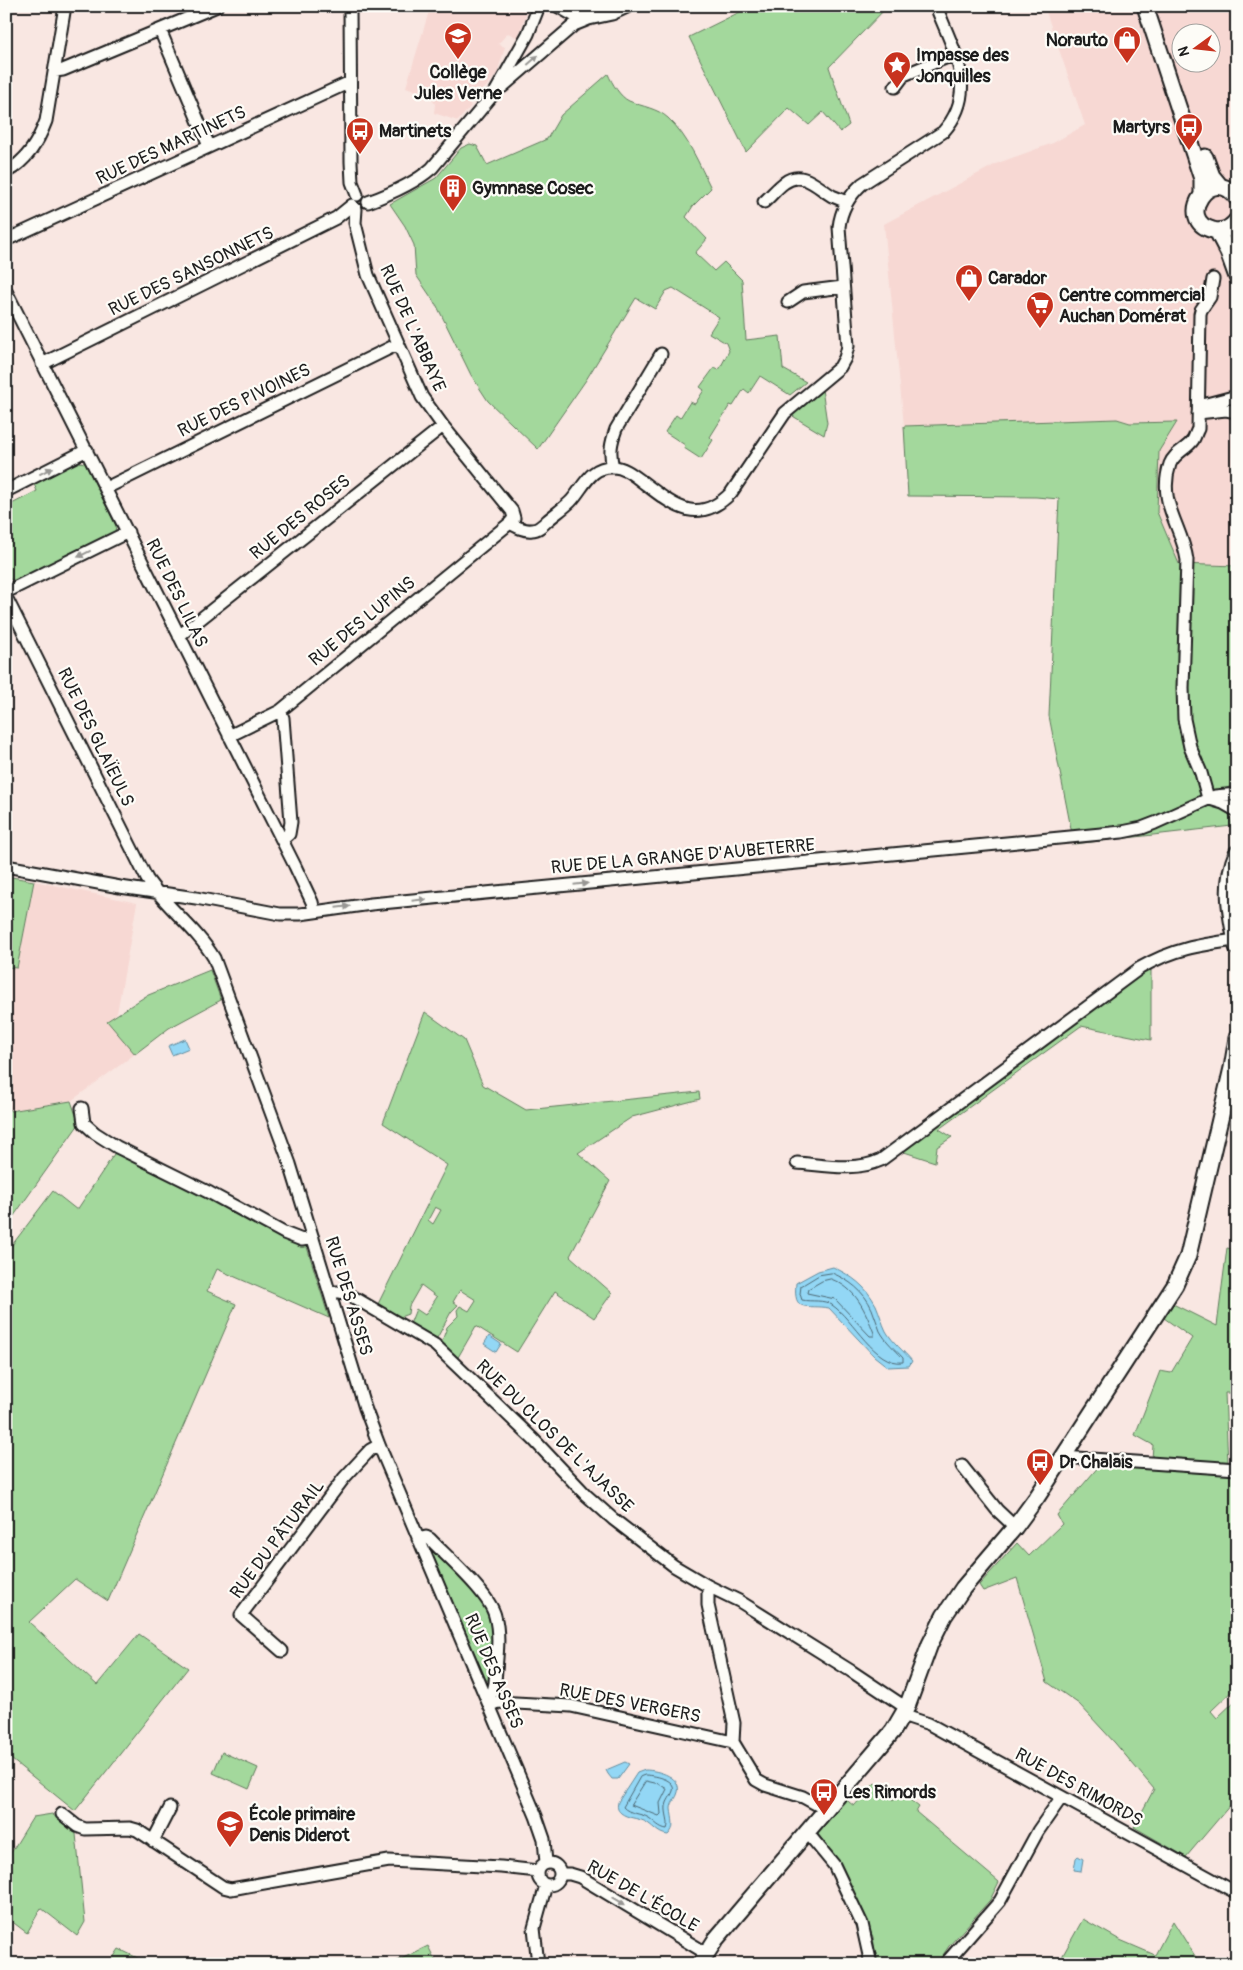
<svg xmlns="http://www.w3.org/2000/svg" width="1243" height="1970" viewBox="0 0 1243 1970" font-family="Pangolin,sans-serif">
<style>
.built{fill:#f7d8d3;fill-rule:evenodd}
.green{fill:#a3d89c;stroke:#607a5c;fill-rule:evenodd}
.water{fill:#93d7f5;stroke:#638c9e}
.lines{fill:none;stroke-linecap:round;stroke-linejoin:round}
.shore{stroke:#4c6773;stroke-width:1}
.minor-casing{stroke:#1c1c1c;stroke-width:15}
.major-casing{stroke:#1c1c1c;stroke-width:19}
.minor{stroke:#fdfcf7;stroke-width:11}
.major{stroke:#fdfcf7;stroke-width:15}
.oneway{fill:#989794}
.labels{text-anchor:middle;stroke-width:4.5;stroke-linejoin:round;paint-order:stroke}
.poi-label{font-size:18px;font-weight:bold;fill:#1c1c1c;stroke:#fdfcf7;text-anchor:start}
.street-label{font-size:18px;fill:#1c1c1c;stroke:#fdfcf7}
</style>
<rect width="100%" height="100%" fill="#f9e7e2"/>
<filter id="ink" filterUnits="userSpaceOnUse"><feTurbulence type="fractalNoise" baseFrequency=".02" numOctaves="2"/><feDisplacementMap in="SourceGraphic" scale="10" xChannelSelector="R" yChannelSelector="G"/><feConvolveMatrix kernelMatrix="1 2 1 2 8 2 1 2 1" color-interpolation-filters="sRGB"/></filter>
<g filter="url(#ink)">
<path class="built" d="M427,6H529L518,38L508,33L498,44L505,47L497,74L486,87L467,100L471,106L458,121L434,113L435,104L430,96L406,87L430,8Z
M1044,6H1237V566L1179,564L1157,512L1159,451L1177,422L1130,423L1117,419L904,426L884,224L998,163L1053,143L1085,125ZM1180,32H1210V62H1180Z
M34,881L137,903L117,1013L107,1021L135,1054L71,1101L9,1111L6,1093V967L17,968Z"/>
<path class="green" d="M752,6H888L829,67L849,125L840,132L823,112L809,125L789,108L746,152L689,37Z
M608,74C612,83 620,97 629,101C643,107 657,108 668,118C688,136 699,164 711,188L693,206L686,217L707,239L695,253L714,271L724,262L742,280L746,340L780,336L783,369L806,382L790,395L760,376L749,393L744,389L733,406L730,405L710,437L713,440L701,459L684,448L685,445L665,432L676,415L680,418L690,402L695,404L704,390L700,387L714,368L719,370L729,351L726,343L709,333L719,317L673,288L666,291L655,309L636,298L586,380L538,449L488,401L471,375L437,306L416,275L414,245L405,226L390,204L436,178L461,148L470,144L477,146L487,165L547,139L561,115Z
M822,389L827,423L824,435L791,415Z
M1117,419L1130,423L1177,422L1159,451L1157,512L1179,564L1237,566V783L1225,789L1232,826L1074,844L1049,716L1059,499L1036,497L908,496L904,426Z
M79,462L85,463L116,526L115,532L16,581L7,578L6,507L37,491L34,484Z
M6,876L34,881L17,968L6,967Z
M1151,968V1040L1081,1026L939,1129L952,1137L937,1147L935,1162L898,1150Z
M210,970L221,1000L169,1028L135,1054L107,1021L146,996Z
M425,1012L464,1040L483,1085L526,1110L699,1092L700,1099L632,1117L578,1153L610,1181L570,1256L612,1293L594,1318L555,1291L517,1352L476,1326L457,1359L441,1344L447,1327L458,1316L457,1310L460,1306L469,1311L476,1300L460,1290L453,1302L458,1305L451,1312L436,1340L410,1324L416,1309L425,1315L437,1297L421,1285L409,1306L408,1314L400,1317L378,1304L447,1165L383,1123ZM435,1207L441,1210L433,1224L428,1220Z
M6,1093L10,1111L71,1101L79,1124L6,1227Z
M116,1151L307,1247L329,1318L217,1269L207,1291L236,1304L108,1601L75,1579L29,1622L97,1685L139,1634L188,1668L75,1811L6,1755V1248L9,1249L53,1191L77,1210Z
M1227,1248L1237,1250V1393H1225L1228,1464L1152,1459L1153,1445L1135,1435L1160,1371L1171,1373L1192,1338L1164,1318L1173,1304L1217,1326Z
M1100,1465L1237,1474V1686L1211,1711L1217,1718L1237,1699V1797L1186,1857L1134,1827L1154,1789L1115,1743L1079,1704L1047,1682L1017,1578L983,1591L979,1585L1017,1543L1029,1556L1062,1524L1057,1515Z
M433,1546L491,1611L494,1639L491,1680L489,1681L485,1679L433,1556L431,1549Z
M222,1752L258,1768L249,1789L213,1773Z
M875,1783L893,1800L900,1792L919,1807L916,1812L999,1882L990,1900L949,1946L937,1964H877L873,1937L842,1867L818,1834L817,1829L844,1798L854,1806Z
M52,1814L76,1834L85,1922L77,1936L41,1908L27,1933L6,1917V1855L9,1856L33,1817Z
M1083,1919L1120,1940L1155,1955L1173,1921L1200,1964H1058Z
M428,1946L437,1964H391Z
M119,1949L150,1964H109Z"/>
<path class="water" d="M185,1039L189,1048L172,1055L168,1046Z
M833,1267C852,1276 866,1286 876,1305C880,1314 882,1323 886,1331C893,1343 903,1350 912,1361L909,1366L888,1367L874,1356L829,1308C806,1304 793,1314 796,1283L818,1271Z
M489,1336L501,1344L496,1352L484,1344Z
M625,1762L629,1764L618,1779H612L608,1774L606,1770Z
M645,1770C657,1770 685,1777 677,1795C675,1800 671,1803 671,1809C672,1819 676,1828 668,1835C657,1834 653,1825 644,1821C637,1818 627,1818 621,1813C617,1810 617,1806 618,1802L637,1773Z
M1078,1856L1083,1859L1081,1871L1074,1870L1076,1858Z"/>
<g class="lines">
<path class="shore" d="M832,1273C849,1280 864,1291 872,1309C875,1316 877,1324 880,1331C886,1342 895,1349 903,1358V1362C875,1366 853,1319 832,1305C824,1299 811,1302 802,1300L800,1294L801,1286L819,1275Z
M831,1279C856,1288 865,1310 874,1333V1336H870L835,1299L807,1293L808,1289L822,1281Z
M645,1775C653,1775 677,1779 673,1791C671,1797 667,1800 666,1806C665,1814 670,1822 667,1829C659,1828 655,1822 649,1818C641,1813 629,1814 623,1807L640,1777Z
M646,1781L659,1784L667,1789L660,1803L661,1814L659,1816L631,1805Z"/>
<g class="minor-casing">
<path id="minor" d="M350,6L351,162L352,182L357,195
M557,6L573,15L589,19
M576,6L596,12H606
M160,30L209,146
M55,71L63,70L217,6
M502,87L574,25L589,19L612,14L629,6
M895,87L904,75L955,54
M6,172C27,161 38,142 46,121L65,6
M368,202C390,194 414,184 432,168L496,91L528,34L539,6
M764,202C771,196 777,188 784,183C802,169 817,187 832,196C837,198 842,200 847,202
M6,240L350,82
M6,291L295,866L312,902L314,911
M788,302L803,292L843,287
M42,364L336,218L352,205
M1199,406L1237,396
M1198,413L1226,410L1237,412
M613,467C609,452 611,443 616,429L661,354
M106,488L398,344
M6,491L87,450
M510,523C517,527 524,531 532,530C538,530 543,525 547,521C555,514 564,508 571,501C584,487 590,466 613,467C623,467 632,474 640,480C672,504 696,528 731,493L785,413L840,367L845,358L848,346L839,227C841,209 849,196 862,184L943,132C980,91 953,50 936,6
M6,592L128,532
M6,597L147,879C167,908 196,928 214,958L290,1164L365,1408L379,1445L536,1816L544,1839L546,1863
M179,636L443,426
M280,711L283,718L291,822L289,834L282,840
M229,736L280,711L510,523L514,518L512,511L443,426L422,397L368,275L355,223L356,209
M1208,798L1201,773L1190,747L1184,719L1183,688L1187,560C1182,525 1157,503 1170,464C1174,453 1187,449 1193,440C1195,437 1196,432 1198,429L1200,314L1201,310L1210,297L1213,279
M1210,799L1223,803L1237,811
M6,866L120,887L196,898L280,914H300L371,904L1122,832L1142,828L1155,823L1215,796L1237,794
M82,1108L84,1123L95,1133L117,1147L210,1193L284,1233L302,1240L313,1238
M797,1163C824,1165 855,1172 881,1160L1140,968C1173,949 1199,945 1235,940
M330,1292H339L348,1294L435,1345L533,1439L586,1495L613,1519L674,1566L708,1586L739,1601L851,1671L899,1703L907,1707
M1063,1457L1237,1469
M962,1466L997,1510L1015,1527
M418,1539L426,1537L430,1539C447,1557 490,1594 495,1616C501,1637 496,1662 495,1683L493,1692L486,1695
M708,1586V1605L734,1723L733,1742L756,1780L765,1785L803,1797L825,1809
M282,1651L241,1615L344,1478L370,1450L379,1445
M489,1704L499,1702L571,1706L733,1742
M902,1715L929,1724L1237,1893
M62,1814L77,1826L85,1829L130,1828L137,1830L223,1887L231,1889L389,1861L501,1867L538,1871
M806,1831L834,1865L862,1924L871,1964
M153,1841L170,1808
M538 1874a11 11 0 1 1 22 0a11 11 0 1 1-22 0Z
M560,1874H570L580,1877L706,1953
M538,1964L534,1928L546,1885
M945,1964L1000,1901L1038,1831L1061,1798"/>
</g>
<g class="major-casing">
<path id="major" d="M1145,6L1202,179V194
M1205,157L1212,176L1221,187
M1237,198C1211,162 1174,221 1213,230C1223,233 1231,228 1237,220
M1217,231L1228,252L1237,277
M1237,853C1223,885 1231,915 1237,947
M700,1964L716,1939L893,1731L907,1707L930,1644L944,1616L963,1588L1015,1527L1037,1497L1175,1285L1188,1256L1232,1068L1237,1038"/>
</g>
<use href="#minor" class="minor"/>
<use href="#major" class="major"/>
</g>
<defs><path id="oneway-solid" d="M-6-.8H1V-3.2L6.5 0L1 3.2V.8H-6Z" transform="scale(1.25)"/></defs>
<g class="oneway">
<use href="#oneway-solid" transform="translate(533 60) rotate(-41)"/>
<use href="#oneway-solid" transform="translate(46 471) rotate(-27)"/>
<use href="#oneway-solid" transform="translate(84 554) rotate(154)"/>
<use href="#oneway-solid" transform="translate(581 884) rotate(-6)"/>
<use href="#oneway-solid" transform="translate(419 900) rotate(-6)"/>
<use href="#oneway-solid" transform="translate(343 907) rotate(-6)"/>
<use href="#oneway-solid" transform="translate(619 1901) rotate(31)"/>
</g>
</g>
<defs>
<g id="school-pin" transform="scale(1.4375)"><path d="M0 17L-7.5 6A9.5 9.5 0 1 1 7.5 6Z" fill="#c8321e" stroke="#fdfcf7"/><path d="M0-5L7-2L0 1L-7-2ZM-4 1L0 2.5L4 1V4Q0 6-4 4Z" fill="#fff"/></g>
<g id="shop-pin" transform="scale(1.4375)"><path d="M0 17L-7.5 6A9.5 9.5 0 1 1 7.5 6Z" fill="#c8321e" stroke="#fdfcf7"/><path d="M-5-2.5h2.3a2.7 3.5 0 0 1 5.4 0H5L5.5 6h-11ZM-1.5-2.5h3a1.5 2.3 0 0 0-3 0Z" fill="#fff"/></g>
<g id="sight-pin" transform="scale(1.4375)"><path d="M0 17L-7.5 6A9.5 9.5 0 1 1 7.5 6Z" fill="#c8321e" stroke="#fdfcf7"/><path d="M0-6L1.8-2.2L6-1.7L2.9 1.2L3.7 5.4L0 3.3L-3.7 5.4L-2.9 1.2L-6-1.7L-1.8-2.2Z" fill="#fff"/></g>
<g id="bus-pin" transform="scale(1.4375)"><path d="M0 17L-7.5 6A9.5 9.5 0 1 1 7.5 6Z" fill="#c8321e" stroke="#fdfcf7"/><path d="M-5-6H5V4H4V6H2V4H-2V6H-4V4H-5ZM-3.5-4V0h7V-4ZM-3.5 1.2v1.5H-2V1.2ZM2 1.2v1.5H3.5V1.2Z" fill="#fff"/></g>
<g id="building-pin" transform="scale(1.4375)"><path d="M0 17L-7.5 6A9.5 9.5 0 1 1 7.5 6Z" fill="#c8321e" stroke="#fdfcf7"/><path d="M-4-6H4V6H1V3H-1V6H-4ZM-2.5-4.3h1.7v1.8h-1.7ZM.8-4.3h1.7v1.8H.8ZM-2.5-1h1.7V.8h-1.7ZM.8-1h1.7V.8H.8Z" fill="#fff"/></g>
<g id="supermarket-pin" transform="scale(1.4375)"><path d="M0 17L-7.5 6A9.5 9.5 0 1 1 7.5 6Z" fill="#c8321e" stroke="#fdfcf7"/><path d="M-6-5.5h2.5l.6 2H6L4.5 2H-2.5L-4.4-4H-6ZM-1.5 3.2a1.3 1.3 0 1 0 .1 0ZM3 3.2a1.3 1.3 0 1 0 .1 0Z" fill="#fff"/></g>
</defs>
<g fill-rule="evenodd">
<use href="#school-pin" x="458" y="36"/>
<use href="#shop-pin" x="1127" y="40"/>
<use href="#sight-pin" x="897" y="65"/>
<use href="#bus-pin" x="1189" y="127"/>
<use href="#bus-pin" x="360" y="131"/>
<use href="#building-pin" x="453" y="188"/>
<use href="#shop-pin" x="969" y="278"/>
<use href="#supermarket-pin" x="1040" y="305"/>
<use href="#bus-pin" x="1040" y="1462"/>
<use href="#bus-pin" x="824" y="1792"/>
<use href="#school-pin" x="230" y="1824"/>
</g>
<g class="labels">
<g class="poi-label">
<text x="1108" y="46" text-anchor="end">Norauto</text>
<text x="916" y="61">Impasse des<tspan x="916" dy="21">Jonquilles</tspan></text>
<text x="458" y="78" text-anchor="middle">Collège<tspan x="458" dy="21">Jules Verne</tspan></text>
<text x="1170" y="133" text-anchor="end">Martyrs</text>
<text x="379" y="137">Martinets</text>
<text x="472" y="194">Gymnase Cosec</text>
<text x="988" y="284">Carador</text>
<text x="1059" y="301">Centre commercial<tspan x="1059" dy="21">Auchan Domérat</tspan></text>
<text x="1059" y="1468">Dr Chalais</text>
<text x="843" y="1798">Les Rimords</text>
<text x="249" y="1820">École primaire<tspan x="249" dy="21">Denis Diderot</tspan></text>
</g>
<g class="street-label">
<text transform="translate(171 145) rotate(-25)" y="6">RUE DES MARTINETS</text>
<text transform="translate(191 271) rotate(-26)" y="6">RUE DES SANSONNETS</text>
<text transform="translate(413 328) rotate(66)" y="6">RUE DE L'ABBAYE</text>
<text transform="translate(244 400) rotate(-26)" y="6">RUE DES PIVOINES</text>
<text transform="translate(300 517) rotate(-39)" y="6">RUE DES ROSES</text>
<text transform="translate(177 593) rotate(64)" y="6">RUE DES LILAS</text>
<text transform="translate(362 621) rotate(-39)" y="6">RUE DES LUPINS</text>
<text transform="translate(96 737) rotate(64)" y="6">RUE DES GLAÏEULS</text>
<text transform="translate(683 856) rotate(-5)" y="6">RUE DE LA GRANGE D'AUBETERRE</text>
<text transform="translate(349 1296) rotate(73)" y="6">RUE DES ASSES</text>
<text transform="translate(555 1436) rotate(44)" y="6">RUE DU CLOS DE L'AJASSE</text>
<text transform="translate(277 1539) rotate(-53)" y="6">RUE DU PÂTURAIL</text>
<text transform="translate(494 1671) rotate(67)" y="6">RUE DES ASSES</text>
<text transform="translate(630 1703) rotate(11)" y="6">RUE DES VERGERS</text>
<text transform="translate(1079 1787) rotate(29)" y="6">RUE DES RIMORDS</text>
<text transform="translate(643 1896) rotate(30)" y="6">RUE DE L'ÉCOLE</text>
</g>
</g>
<rect width="1243" height="1970" fill="none" stroke="#fdfcf7" stroke-width="25"/>
<rect x="12" y="12" width="1218" height="1945" fill="none" stroke="#1c1c1c" stroke-width="2" filter="url(#ink)"/>
<g transform="translate(1196 48) rotate(255)"><circle r="24" fill="#fdfcf7" stroke="#a3a29f"/>
<path d="M0-4L9 19L0 12L-9 19Z" fill="#c8321e"/>
<text y="-8" font-size="14" font-weight="bold" text-anchor="middle" fill="#1c1c1c">N</text>
</g>
</svg>
